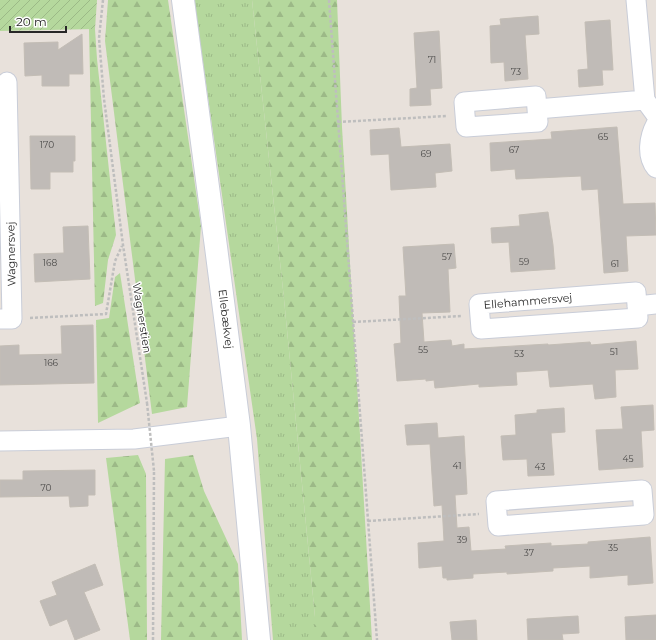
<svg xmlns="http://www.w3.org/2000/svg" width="656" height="640" viewBox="0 0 656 640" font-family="Montserrat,sans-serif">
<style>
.grass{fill:url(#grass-tufts)}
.forest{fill:url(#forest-firs)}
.garden{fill:url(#garden-furrows)}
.building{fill:#c0bbb7;stroke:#c3bdb5}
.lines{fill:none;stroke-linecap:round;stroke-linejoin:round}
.street-casing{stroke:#c9cdd8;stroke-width:21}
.secondary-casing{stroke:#c9cdd8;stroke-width:24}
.path{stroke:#bebebe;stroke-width:2.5;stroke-dasharray:3 2;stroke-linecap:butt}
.street{stroke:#fff;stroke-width:19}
.secondary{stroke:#fff;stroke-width:22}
.path-bridge{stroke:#bebebe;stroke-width:2.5;stroke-dasharray:3 2;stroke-linecap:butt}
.labels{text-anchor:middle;stroke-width:3;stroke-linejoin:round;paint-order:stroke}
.number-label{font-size:9px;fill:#4d4c4b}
.street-label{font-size:11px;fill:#272727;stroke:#fff}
</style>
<defs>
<pattern id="grass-tufts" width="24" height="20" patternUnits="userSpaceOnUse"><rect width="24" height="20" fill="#b5d89d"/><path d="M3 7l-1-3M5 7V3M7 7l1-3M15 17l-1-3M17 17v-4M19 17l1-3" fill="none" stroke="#9cb987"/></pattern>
<pattern id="forest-firs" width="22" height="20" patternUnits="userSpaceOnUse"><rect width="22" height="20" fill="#b5d89d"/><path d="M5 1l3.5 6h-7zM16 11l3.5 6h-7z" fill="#9cb987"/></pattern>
<pattern id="garden-furrows" width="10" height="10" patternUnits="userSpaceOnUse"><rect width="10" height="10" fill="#b5d89d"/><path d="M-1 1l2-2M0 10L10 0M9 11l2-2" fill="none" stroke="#9cb987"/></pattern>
</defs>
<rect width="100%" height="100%" fill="#e8e1db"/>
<path class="grass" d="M194,0H252L284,299L315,617V640H273L257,439Z"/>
<path class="forest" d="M108,0H168L201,226L187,407L152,414L105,41Z
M252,0H337L342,127L372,640H315V617L284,299Z
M89,29H95L97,59L116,235L108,260L103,303L95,306Z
M120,273L140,403L98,423L96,320L109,318L115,277Z
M138,455L146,474L147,640H130L106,458Z
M193,455L204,491L238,564L242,640H161L165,459Z"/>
<path class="garden" d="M0,0H97L95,29L0,31Z"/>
<path class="building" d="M538,16L539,34L525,35L528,79L505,81L504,62L491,63L490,26L501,25L500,19Z
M610,20L613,70H602L603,85L579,87L578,70L588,69L585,22Z
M439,31L442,88L430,89L431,105L410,106V89L417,88L414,33Z
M82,34L83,74H69V86H42V75L25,76L24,43L58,42V50Z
M617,127L623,204L655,203L656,235L626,236L628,271L604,273L598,189L582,190L581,176L516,179L515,169L491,171L490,143L552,139L551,132Z
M399,128L401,147L450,144L452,171L435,173L436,187L391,190L389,154L371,155L370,130Z
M30,136H75V161H73V172H50V189H31Z
M548,212L553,245L555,269L511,272L509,242L492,243L491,228L520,226L519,215Z
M88,226L90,279L35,282L34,254L64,253L63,227Z
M454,244L456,268L448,269L450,312L422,313L424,342L451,340L452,346L464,344V349L548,344V345L590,342L591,345L636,341L638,369L615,370L616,397L595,399L593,384L550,387L548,370L516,372L517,385L479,387V384L435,388L434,380L426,381V379L397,381L394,344L401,343L399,296H406L403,247Z
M93,325L94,383L0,385V346L19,345V355L62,354L61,326Z
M653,405L654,430L641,431L643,467L599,470L596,430L623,429L621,407Z
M564,408L565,432L551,433L554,475L528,476L527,459L503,460L501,436L516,435L515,415L537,413V410Z
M437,423L438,438L464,436L467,494L455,495L457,528L469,527L471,551L506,549L505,546L551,543V546L588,544V542L650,537L653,583L628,585V575L590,578V566L553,568V571L507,574V572L473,574V578L447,580V578H443L442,566L419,568L418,543L444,541L442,505L434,506L430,444L407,445L405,425Z
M95,470V495H88V506L70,507L69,496L0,497V480H23V471Z
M95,564L103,585L84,592L100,630L75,640L67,619L50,626L40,601L57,595L52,582Z
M656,615V640H626L625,617Z
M578,616L579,633L562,634L563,640H528L527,619Z
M476,620L477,640H452L450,622Z"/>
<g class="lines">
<g class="street-casing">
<path id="street" d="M636,0L645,100L656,115
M537,109L536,96L464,102L466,127L538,122L537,109L645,100
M656,124C649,137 646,156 656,168
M636,292L638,318L481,329L479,304Z
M637,306L656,304
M0,319H12L7,82
M0,441L134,439L239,426
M642,490L644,515L498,526L496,501Z"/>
</g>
<g class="secondary-casing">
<path id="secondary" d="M183,0L216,247L239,426L259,640"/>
</g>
<path class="path" d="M103,0L99,38L104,99L123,245L147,403
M329,0L377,640
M338,122L447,116
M30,318L106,314L115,261L122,246
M353,322L462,316
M368,521L479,514
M153,640L154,471"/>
<use href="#street" class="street"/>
<use href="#secondary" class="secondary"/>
<path class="path-bridge" d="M147,403L154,471"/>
</g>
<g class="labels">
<g class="number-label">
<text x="432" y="63">71</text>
<text x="516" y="75">73</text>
<text x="603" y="140">65</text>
<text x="47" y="148">170</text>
<text x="514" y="153">67</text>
<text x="426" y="157">69</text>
<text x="447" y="260">57</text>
<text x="524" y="265">59</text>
<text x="50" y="266">168</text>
<text x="615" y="267">61</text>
<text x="423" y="353">55</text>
<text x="614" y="355">51</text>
<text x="519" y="357">53</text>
<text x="51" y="366">166</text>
<text x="628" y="462">45</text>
<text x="457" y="469">41</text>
<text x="540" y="470">43</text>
<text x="46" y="491">70</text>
<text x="462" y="543">39</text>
<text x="613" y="551">35</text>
<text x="529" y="556">37</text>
</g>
<g class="street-label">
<text transform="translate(11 254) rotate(-91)" y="4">Wagnersvej</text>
<text transform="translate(528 301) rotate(-5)" y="4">Ellehammersvej</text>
<text transform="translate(142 318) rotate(81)" y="4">Wagnerstien</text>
<text transform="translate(226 319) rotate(83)" y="4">Ellebækvej</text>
</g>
</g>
<path d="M10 26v6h56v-6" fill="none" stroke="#272727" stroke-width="2"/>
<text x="16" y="26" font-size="12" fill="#272727" stroke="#ffffff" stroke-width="3" paint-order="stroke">20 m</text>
</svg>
